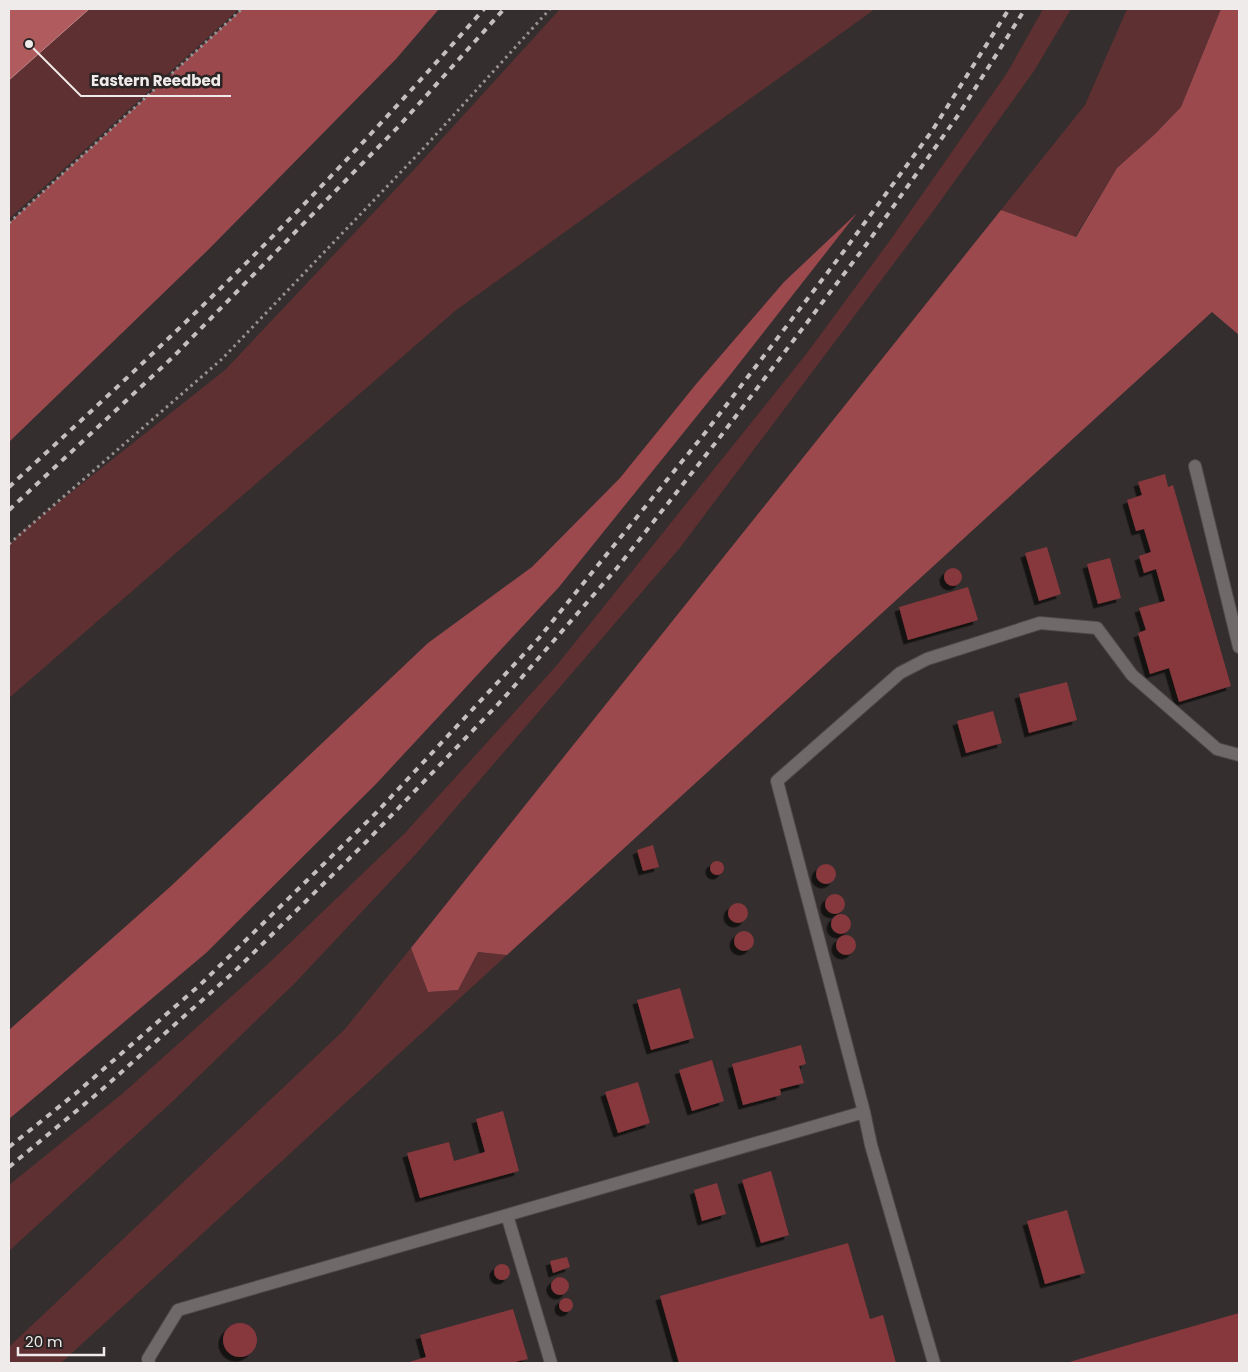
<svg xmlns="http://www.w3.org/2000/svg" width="1248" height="1372" viewBox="0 0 1248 1372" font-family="Poppins,sans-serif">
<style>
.green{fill:#5e3032}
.forest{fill:#9c494e}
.water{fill:#b05b5e;stroke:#c38688}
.building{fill:#87373c;filter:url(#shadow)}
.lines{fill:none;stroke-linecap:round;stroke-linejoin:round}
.service-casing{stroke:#4f4949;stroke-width:14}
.path{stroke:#989393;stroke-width:3;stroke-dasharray:2.5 4;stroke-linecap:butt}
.service{stroke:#706969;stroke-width:12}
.rail{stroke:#c4c0c0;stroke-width:4;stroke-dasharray:6 6;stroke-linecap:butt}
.leader{fill:none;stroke:#efebeb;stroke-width:2}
.callout-dot{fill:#efebeb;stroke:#2a2424;stroke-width:2}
.callout-label{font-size:15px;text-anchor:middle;font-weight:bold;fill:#efebeb;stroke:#2a2424;stroke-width:5;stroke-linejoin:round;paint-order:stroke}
</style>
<defs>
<filter id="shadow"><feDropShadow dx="-4.5" dy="4.5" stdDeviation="0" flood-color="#0009"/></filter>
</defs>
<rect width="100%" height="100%" fill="#342e2e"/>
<path class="green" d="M89,9H239L9,219V80Z
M560,9H875L455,311L9,698V545L21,532L225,370L410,174Z
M1043,9H1071L1034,71L931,214L679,549L416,854L295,983L173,1101L9,1251V1185L122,1094L269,963L405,833L557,665L807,353L891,239L1007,73Z
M1127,9H1221L1181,107L1155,134L1117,168L1075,237L1001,210L1085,105Z
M411,948L428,992L458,990L478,952L507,955L61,1363H9V1347L344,1030Z"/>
<path class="forest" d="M242,9H439L396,59L208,250L9,442V223Z
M1221,9H1239V335L1212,312L507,955L478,952L458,990L428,992L411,948L1001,210L1076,237L1117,168L1155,134L1181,107Z
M857,213L730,375L559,587L376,784L206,953L9,1119V1030L170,887L428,643L532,567L620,478L697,383L784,282Z"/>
<path class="water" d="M9,9H89L9,80Z"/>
<path class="building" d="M1165,474L1168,487L1173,485L1231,686L1179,702L1169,668L1150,674L1138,633L1146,630L1139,608L1165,601L1156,569L1144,573L1139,556L1151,552L1144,529L1136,531L1127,500L1142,495L1138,482Z
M1047,547L1061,594L1039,601L1025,553Z
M1110,558L1121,598L1098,604L1087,564Z
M944 577a9 9 0 1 1 18 0a9 9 0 1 1-18 0Z
M968,587L978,620L908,640L899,607Z
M1067,682L1077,720L1029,733L1019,694Z
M993,711L1002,743L966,753L957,721Z
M653,845L659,867L643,871L637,850Z
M710 868a7 7 0 1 1 14 0a7 7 0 1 1-14 0Z
M816 874a10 10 0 1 1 20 0a10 10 0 1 1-20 0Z
M825 904a10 10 0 1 1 20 0a10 10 0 1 1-20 0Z
M728 913a10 10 0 1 1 20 0a10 10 0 1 1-20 0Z
M831 924a10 10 0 1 1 20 0a10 10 0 1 1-20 0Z
M734 941a10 10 0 1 1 20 0a10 10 0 1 1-20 0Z
M836 945a10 10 0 1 1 20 0a10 10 0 1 1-20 0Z
M680,988L694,1038L651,1050L637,1000Z
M801,1045L806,1064L799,1066L804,1083L780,1089L781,1095L743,1105L732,1064Z
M712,1060L724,1101L692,1111L679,1070Z
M638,1082L650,1123L618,1133L605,1092Z
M503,1111L519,1171L420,1198L407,1153L449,1142L454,1161L485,1152L476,1119Z
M771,1171L789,1235L761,1243L742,1180Z
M717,1183L726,1214L702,1221L694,1190Z
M1067,1210L1085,1273L1045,1284L1027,1221Z
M848,1243L870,1319L883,1315L896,1363H679L660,1296Z
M567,1257L570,1267L553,1273L550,1261Z
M494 1272a8 8 0 1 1 16 0a8 8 0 1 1-16 0Z
M551 1286a9 9 0 1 1 18 0a9 9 0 1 1-18 0Z
M559 1305a7 7 0 1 1 14 0a7 7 0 1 1-14 0Z
M513,1309L528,1359L511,1363H406L426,1357L420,1335Z
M1239,1313V1362L1066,1363Z
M223 1340a17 17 0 1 1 34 0a17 17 0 1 1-34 0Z"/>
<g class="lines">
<g class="service-casing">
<path id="service" d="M1195,466L1239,647
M507,1215L551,1363
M149,1363L148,1359L178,1310L864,1112
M934,1363L871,1145L864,1112L777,781L900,673L927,659L1040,623L1097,628L1132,675L1217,749L1239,755"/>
</g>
<path class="path" d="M9,223L242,9
M9,544L222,359L421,151L550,9"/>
<use href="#service" class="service"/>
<path class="rail" d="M9,487C63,437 118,387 171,336C281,232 384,122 484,9
M9,510L173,357L399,126L504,9
M9,1147L75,1094L201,984L377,812L539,638L705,433L844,251L932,131L1009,9
M9,1167L98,1093L235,971L366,842L503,699L617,568L717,441L866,245L959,114L1025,9"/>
</g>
<path class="leader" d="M29 44L81 96H231"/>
<circle class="callout-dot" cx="29" cy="44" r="5"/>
<g class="callout-label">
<text x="156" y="86">Eastern Reedbed</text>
</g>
<rect width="1248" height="1372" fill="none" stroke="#efebeb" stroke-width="20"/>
<path d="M18 1347v8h86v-8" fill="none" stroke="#efebeb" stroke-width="2.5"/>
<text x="25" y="1347" font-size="15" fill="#efebeb" stroke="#2a2424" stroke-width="4" paint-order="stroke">20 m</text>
</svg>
